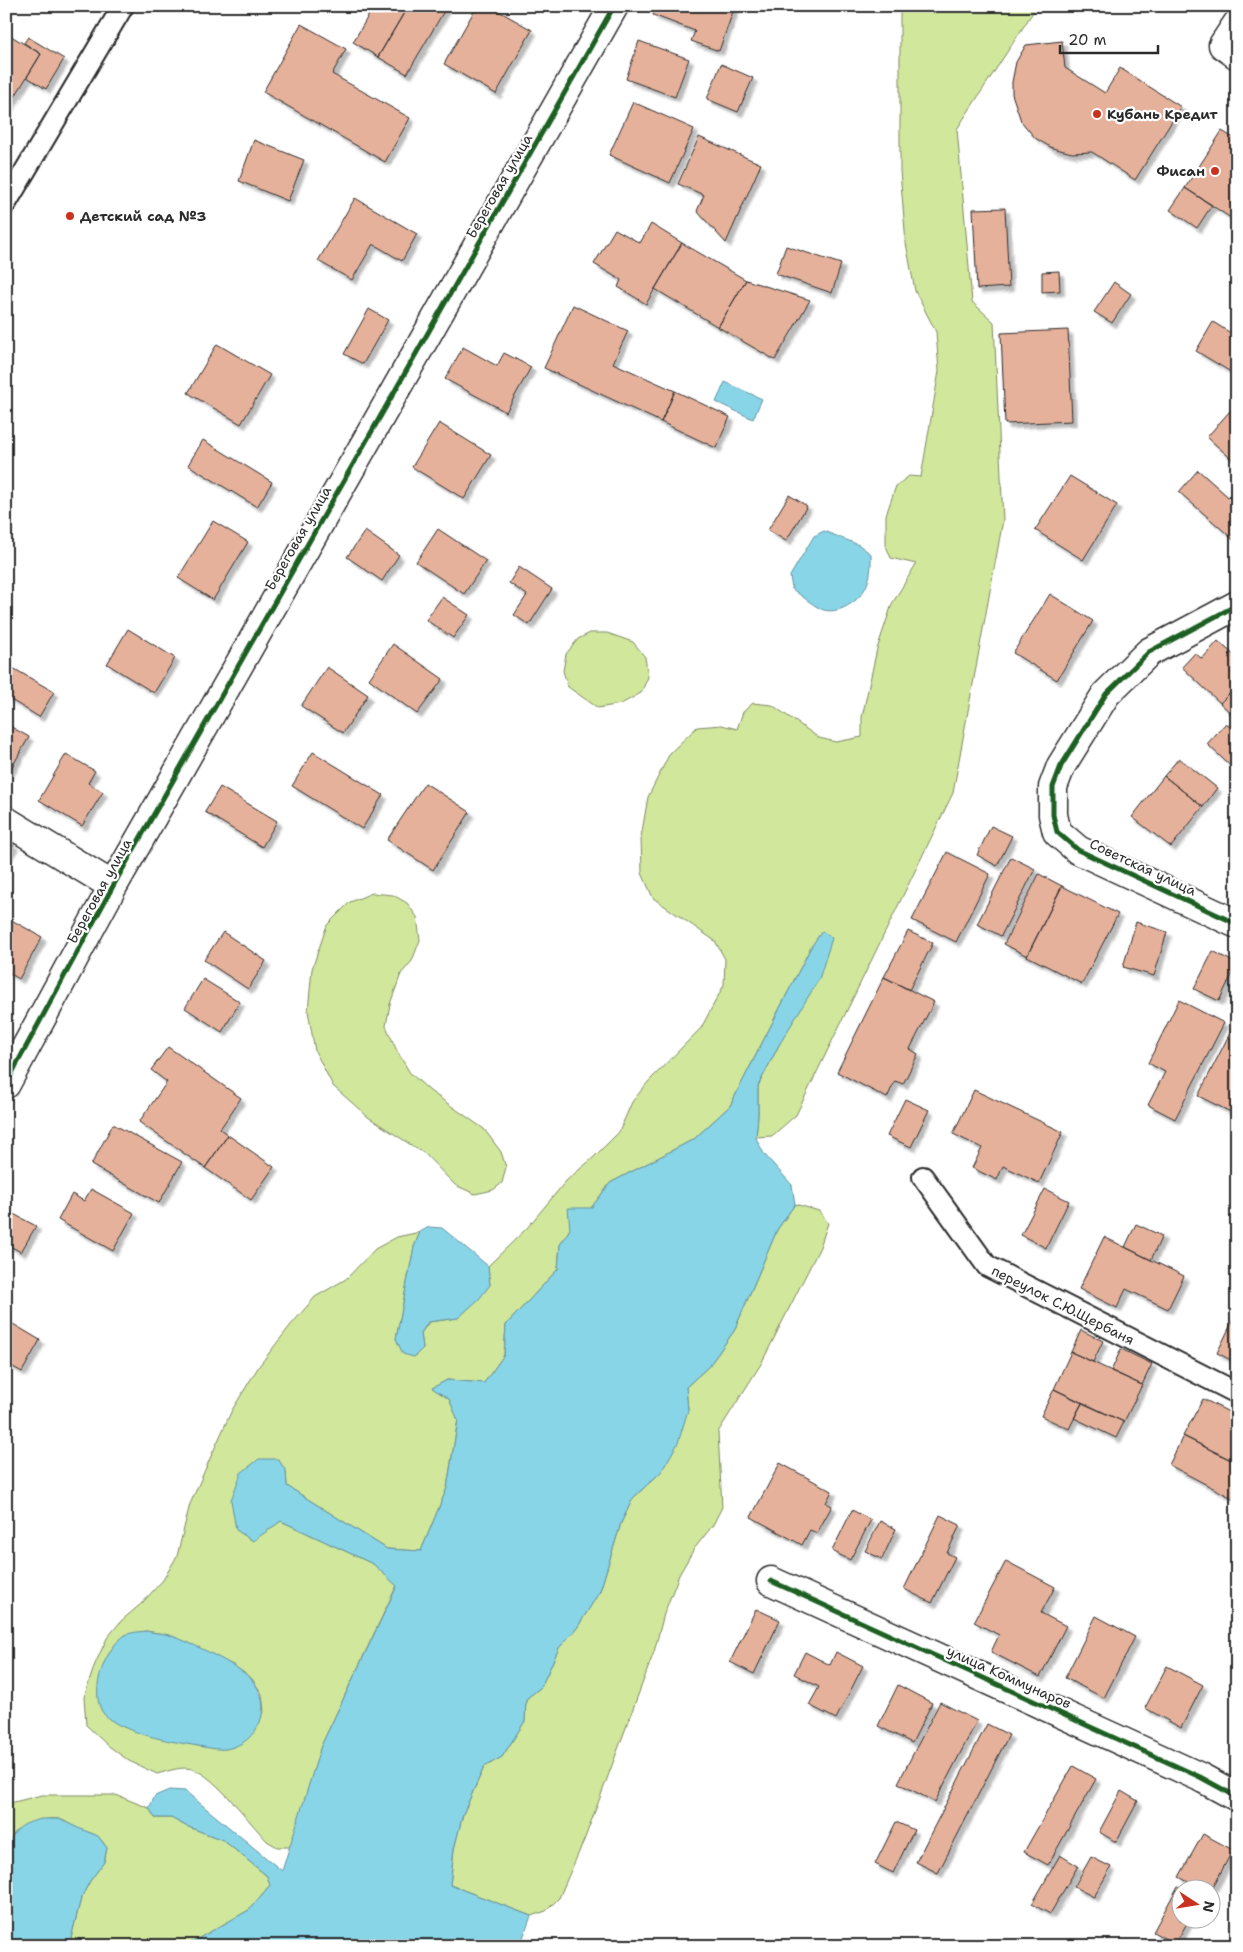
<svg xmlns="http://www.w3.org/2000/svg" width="1243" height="1952" viewBox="0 0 1243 1952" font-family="'Shantell Sans',sans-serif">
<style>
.green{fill:#d1e79c;stroke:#7e8964;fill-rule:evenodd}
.water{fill:#89d5e8;stroke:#63919c}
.building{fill:#e6b19b;stroke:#2b2b2b;filter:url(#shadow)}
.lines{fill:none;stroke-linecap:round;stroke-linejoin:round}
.lane-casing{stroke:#2b2b2b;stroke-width:24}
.street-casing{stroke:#2b2b2b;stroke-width:31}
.lane{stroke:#fff;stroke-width:20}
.street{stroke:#fff;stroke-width:28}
.cycleway-casing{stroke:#fff;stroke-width:8}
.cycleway{stroke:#1b5e20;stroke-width:5}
.poi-dot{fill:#c8321e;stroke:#fff;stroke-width:2}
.labels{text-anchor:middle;stroke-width:4.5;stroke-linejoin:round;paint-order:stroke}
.poi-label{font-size:14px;font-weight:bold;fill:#2b2b2b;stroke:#fff;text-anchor:start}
.street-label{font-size:14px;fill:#2b2b2b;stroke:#fff}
</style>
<defs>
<filter id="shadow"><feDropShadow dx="4.5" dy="4.5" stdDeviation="1" flood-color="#0004"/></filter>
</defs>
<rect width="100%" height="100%" fill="#fff"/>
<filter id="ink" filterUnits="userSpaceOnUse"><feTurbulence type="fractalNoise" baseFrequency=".02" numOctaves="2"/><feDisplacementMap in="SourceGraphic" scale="10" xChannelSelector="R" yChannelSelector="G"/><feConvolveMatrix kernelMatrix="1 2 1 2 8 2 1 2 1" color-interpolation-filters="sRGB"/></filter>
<g filter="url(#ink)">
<path class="green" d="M900,6H1037L957,129L972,302L994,322L1003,520L953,793L796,1115L772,1136L756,1137L758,1115V1086L779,1045L823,932L811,947L730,1106L694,1139L610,1183L591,1208L570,1229L560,1245L558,1269L506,1325L504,1355L484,1383L447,1380L433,1388L449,1399L458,1419L447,1488L421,1551L387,1549L287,1486L286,1471L253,1540L281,1521L373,1564L397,1585L321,1746L291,1847H277L267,1841C251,1824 216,1778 195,1770C183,1765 169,1771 157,1774L129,1761L106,1744L86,1725L84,1697L95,1664L107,1638L121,1621L142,1603L163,1580L177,1556L190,1504L212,1454L232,1410L259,1366L290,1326L315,1297L346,1279L375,1249L397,1237L420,1232L414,1247L396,1339L423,1348L421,1333L429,1322L458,1318L490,1285L488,1266L527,1228L566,1181L594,1157L619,1132L632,1102L648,1082L701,1028L724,985L725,959L715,941L653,898L642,873L641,837L648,797L670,753L697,727L722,725L737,729L743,712L753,703L772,705L819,738L836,742L862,737V717L877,649L892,604L916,564L891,558L886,546V515L896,486L909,476L921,477L939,371L936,332L915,291L906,243L900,171ZM146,1631L169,1635L233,1665L252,1679L262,1694L264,1712L225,1749L204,1747L162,1738L125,1635Z
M590,633H607L633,642L645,657L648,677L641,693L621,704L598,708L568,687L563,671L566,654L578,639Z
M372,893L393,895L407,903L417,917L420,940L412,961L401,974L390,1004L386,1026L397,1051L410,1073L430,1091L484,1129L501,1152L506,1167L502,1183L493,1190L475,1194L455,1185L425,1154L368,1117L333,1086L315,1051L308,1011L312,969L327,925L350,902Z
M795,1204L819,1211L828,1223L820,1247L761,1364L718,1432L722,1507L713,1525L694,1549L679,1575L664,1614L654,1652L604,1787L585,1838L559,1898L546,1911L531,1916L450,1885L454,1849L463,1814L484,1767L502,1757L525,1721L526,1699L541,1687L559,1648L577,1628L600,1591L621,1523L633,1498L661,1472L688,1410L686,1387L709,1366L734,1331L777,1230Z
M42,1795H116L149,1808L155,1818H171L186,1826L223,1840L267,1876L270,1885L249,1910L185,1946H69L81,1898L90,1881L104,1862L107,1848C97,1833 95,1835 79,1829C72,1826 65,1820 58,1819C40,1816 15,1831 6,1847V1807L10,1803Z"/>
<path class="water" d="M725,382L762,399L753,419L716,402Z
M824,531L859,545L871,554C872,578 867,597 843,608C836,611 828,612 821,609C811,604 801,595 792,589L790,576L814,536Z
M822,931L832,938L819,979L779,1045L758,1086V1115L756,1138L764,1154L792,1185L795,1204L777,1230L734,1331L709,1366L686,1387L688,1410L678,1443L661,1472L633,1498L621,1523L600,1591L577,1628L559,1648L541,1687L526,1699L525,1721L502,1757L484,1767L463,1814L454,1849L450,1885L531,1916L520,1946H185L249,1910L270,1885L267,1876L223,1840L186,1826L171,1818H155L149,1808L155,1796L169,1790L185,1791L282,1871L321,1746L397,1586L373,1564L281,1521L253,1541L236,1530L231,1500L241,1473L259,1459H278L286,1471L287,1486L387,1549L421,1551L447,1488L458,1420L449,1399L432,1388L447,1380L484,1383L504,1355L506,1325L558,1269L560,1245L570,1229L568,1208H591L610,1183L694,1139L730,1106L811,947Z
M429,1227L442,1228L488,1266L490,1285L479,1299L458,1318L428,1322L421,1333L423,1348L414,1357L403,1354L396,1339L414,1247L420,1232Z
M146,1631C154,1633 162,1633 169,1635C186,1640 242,1667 252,1680C275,1706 259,1743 226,1749C220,1750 210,1748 204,1747C175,1742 133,1736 109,1719C85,1702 103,1650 124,1636C129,1632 140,1632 146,1631Z
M41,1819H59L78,1828L98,1836L107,1848L104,1862L90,1881L81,1898L69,1946H6V1847C16,1828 21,1824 41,1819Z"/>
<path class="building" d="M374,6H408L378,57L353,42Z
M408,6H447L407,74L378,57Z
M477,6H490L532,30L496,94L444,64Z
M656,6H735L719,51L691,41L695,31L653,15Z
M301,24L346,49L332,74L410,118L385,162L263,92Z
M6,33L41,54L6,111Z
M28,37L64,59L46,89L27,77L41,54L24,43Z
M639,41L689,59L675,97L626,79Z
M1062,41L1065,68L1105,93L1120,68L1181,107L1135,180L1092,152L1072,153L1052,148L1035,138L1021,121L1012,94V82L1016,62L1026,45Z
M721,64L753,78L738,112L707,99Z
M633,102L694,129L670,183L609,155Z
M1222,131L1237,140V222L1185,188Z
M699,137L761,164L726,243L697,211L704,195L678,184Z
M254,140L304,160L288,201L239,181Z
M1185,188L1212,205L1197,228L1170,210Z
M355,198L417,234L402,261L373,244L352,280L318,261Z
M1005,208L1009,287L977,289L973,209Z
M651,224L682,243L646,304L618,287L621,280L594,264L615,229L640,243Z
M682,243L746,280L718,327L655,289Z
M786,246L841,264L832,293L776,274Z
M1059,271L1060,291L1042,292V272Z
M746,280L810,300L775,360L718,327Z
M1114,282L1131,294L1112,323L1094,312Z
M573,305L628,331L613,363L675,391L661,422L544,368Z
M369,309L388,320L363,364L344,354Z
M1213,322L1237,337V369L1234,374L1196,351Z
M1068,330L1072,421L1005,424L1001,333Z
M217,344L270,375L241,424L188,393Z
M463,347L497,366L504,353L531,367L506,412L445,379Z
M675,391L730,417L716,448L661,422Z
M1237,403V464L1207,437Z
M439,423L491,455L464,499L412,467Z
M203,440L272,482L257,507L188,465Z
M1198,470L1237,505V539L1235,541L1179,492Z
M1070,476L1117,505L1083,560L1035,530Z
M789,495L807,506L786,541L768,530Z
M213,521L248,542L213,600L178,578Z
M438,529L486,561L464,594L416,562Z
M365,531L399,555L382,581L347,557Z
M519,567L552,589L529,625L514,615L527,595L509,583Z
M1050,594L1093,621L1057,680L1013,653Z
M442,597L469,615L453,638L426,620Z
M128,629L175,658L154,693L107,664Z
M1218,641L1237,658V686L1220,703L1182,667L1195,653L1202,659Z
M393,644L443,679L417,714L369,679Z
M6,664L54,692L39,717L6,697Z
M327,667L368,695L343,733L301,706Z
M1237,686V719L1220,703Z
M1226,723L1237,733V772L1207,744Z
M6,724L29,737L8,774L6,773Z
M313,752L383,795L362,829L292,786Z
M66,754L95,771L88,783L103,792L82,826L39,800Z
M1179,758L1217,788L1203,807L1164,776Z
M1164,776L1203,807L1171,847L1132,817Z
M425,783L470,812L433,870L387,840Z
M220,787L277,821L262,847L205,812Z
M991,826L1012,836L997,866L977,855Z
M6,840L14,845L6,857Z
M947,852L990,874L956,942L912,920Z
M1011,857L1035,869L1001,936L977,924Z
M1039,874L1062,886L1027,956L1004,944Z
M1062,886L1118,914L1082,984L1027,956Z
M6,917L42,937L19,979L6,971Z
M1136,922L1167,932L1154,976L1123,967Z
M908,931L933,943L909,990L884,977Z
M223,932L266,961L248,989L204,960Z
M1213,951L1237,964L1219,1001L1194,989Z
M884,977L934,1002L910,1049L918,1054L903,1084L895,1081L887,1098L837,1072Z
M203,979L240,1002L222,1032L185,1008Z
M1179,1000L1224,1023L1175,1119L1148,1105L1165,1072L1148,1063Z
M1233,1027L1237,1030V1115L1198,1096Z
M168,1047L241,1098L220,1129L228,1135L205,1168L139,1122L167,1082L151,1070Z
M974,1090L1063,1132L1039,1183L1003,1166L997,1180L972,1168L982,1148L953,1134Z
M905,1099L929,1110L911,1147L887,1136Z
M113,1124L182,1162L159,1203L91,1165Z
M228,1135L274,1167L251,1200L205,1168Z
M91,1189L134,1213L113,1251L58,1220L72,1194L84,1201Z
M1045,1189L1069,1201L1046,1248L1021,1235Z
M6,1210L36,1226L21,1252L6,1244Z
M1136,1224L1162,1236L1151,1260L1125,1247Z
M1104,1237L1184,1276L1168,1309L1126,1289L1117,1308L1079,1289Z
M1237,1312V1363L1217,1353Z
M8,1321L40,1340L22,1372L6,1363Z
M1081,1330L1103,1341L1093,1362L1071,1352Z
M1121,1349L1152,1364L1142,1385L1111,1371Z
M1071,1352L1142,1385L1124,1422L1054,1389Z
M1054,1389L1082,1403L1069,1429L1041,1416Z
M1203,1399L1237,1416V1463L1183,1436Z
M1082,1403L1124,1422L1116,1438L1074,1418Z
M1183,1436L1237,1463L1236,1500L1169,1465Z
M780,1463L832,1491L826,1503L832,1506L817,1533L810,1530L802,1545L751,1517Z
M852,1510L871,1520L850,1560L832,1551Z
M940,1515L960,1525L947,1553L955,1557L932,1603L904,1589Z
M880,1521L896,1529L882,1559L865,1551Z
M1006,1561L1055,1587L1041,1613L1066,1626L1040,1677L991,1652L999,1635L974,1622Z
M756,1609L780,1620L754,1674L730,1662Z
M1096,1616L1135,1637L1104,1698L1065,1678Z
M805,1652L830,1665L836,1652L863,1666L836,1719L809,1705L819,1687L794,1674Z
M1167,1666L1203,1685L1181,1728L1145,1708Z
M898,1685L932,1703L912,1743L878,1726Z
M940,1702L977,1721L935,1802L898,1783Z
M987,1724L1009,1735L938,1873L916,1862Z
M1073,1766L1096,1779L1048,1865L1024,1852Z
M1121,1791L1138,1801L1116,1842L1099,1832Z
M896,1822L914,1830L893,1873L875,1864Z
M1203,1834L1233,1850L1210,1892V1890H1203L1179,1877Z
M1060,1855L1078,1866L1050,1914L1032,1904Z
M1091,1857L1111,1867L1094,1897L1074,1887Z
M1178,1886L1185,1890H1180V1920H1189L1175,1944L1153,1932Z"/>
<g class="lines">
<g class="lane-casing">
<path id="lane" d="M6,203L123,6
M923,1177L987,1266L1237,1393"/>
</g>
<g class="street-casing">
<path id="street" d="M1237,24L1223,45L1237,55
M1237,605L1149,652L1106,694L1061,766L1053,787V815L1057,832L1078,850L1237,924
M6,821L113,886
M6,1084L113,886L614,6
M771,1581L1200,1777L1237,1797"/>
</g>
<use href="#lane" class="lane"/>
<use href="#street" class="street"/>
<g class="cycleway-casing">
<path id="cycleway" d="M1237,605L1149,652L1106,694L1061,766L1053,787V815L1057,832L1078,850L1237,924
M6,1084L113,886L614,6
M771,1581L1200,1777L1237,1797"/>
</g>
<use href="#cycleway" class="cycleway"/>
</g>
</g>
<g class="poi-dot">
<circle cx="1097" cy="114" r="5"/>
<circle cx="1215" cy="171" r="5"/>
<circle cx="70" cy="216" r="5"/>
</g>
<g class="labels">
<g class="poi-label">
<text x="1107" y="119">Кубань Кредит</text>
<text x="1205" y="176" text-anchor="end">Фисан</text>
<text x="80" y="221">Детский сад №3</text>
</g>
<g class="street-label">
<text transform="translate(499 186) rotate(-60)" y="5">Береговая улица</text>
<text transform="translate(298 538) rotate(-60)" y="5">Береговая улица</text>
<text transform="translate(1143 867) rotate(25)" y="5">Советская улица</text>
<text transform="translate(99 891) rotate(-61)" y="5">Береговая улица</text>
<text transform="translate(1063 1305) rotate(27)" y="5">переулок С.Ю.Щербаня</text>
<text transform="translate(1009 1677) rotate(24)" y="5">улица Коммунаров</text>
</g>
</g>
<rect width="1243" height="1952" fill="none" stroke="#fff" stroke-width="25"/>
<rect x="12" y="12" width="1218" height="1927" fill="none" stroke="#2b2b2b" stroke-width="2" filter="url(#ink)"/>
<g transform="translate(1196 1904) rotate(102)"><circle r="24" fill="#ffffff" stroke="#aaaaaa"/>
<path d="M0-4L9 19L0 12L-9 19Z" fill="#c8321e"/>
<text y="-8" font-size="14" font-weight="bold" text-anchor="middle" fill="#2b2b2b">N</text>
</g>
<path d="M1060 45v8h98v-8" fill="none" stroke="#2b2b2b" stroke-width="2.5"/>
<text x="1068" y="45" font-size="15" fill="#2b2b2b" stroke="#ffffff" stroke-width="4" paint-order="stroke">20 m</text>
</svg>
